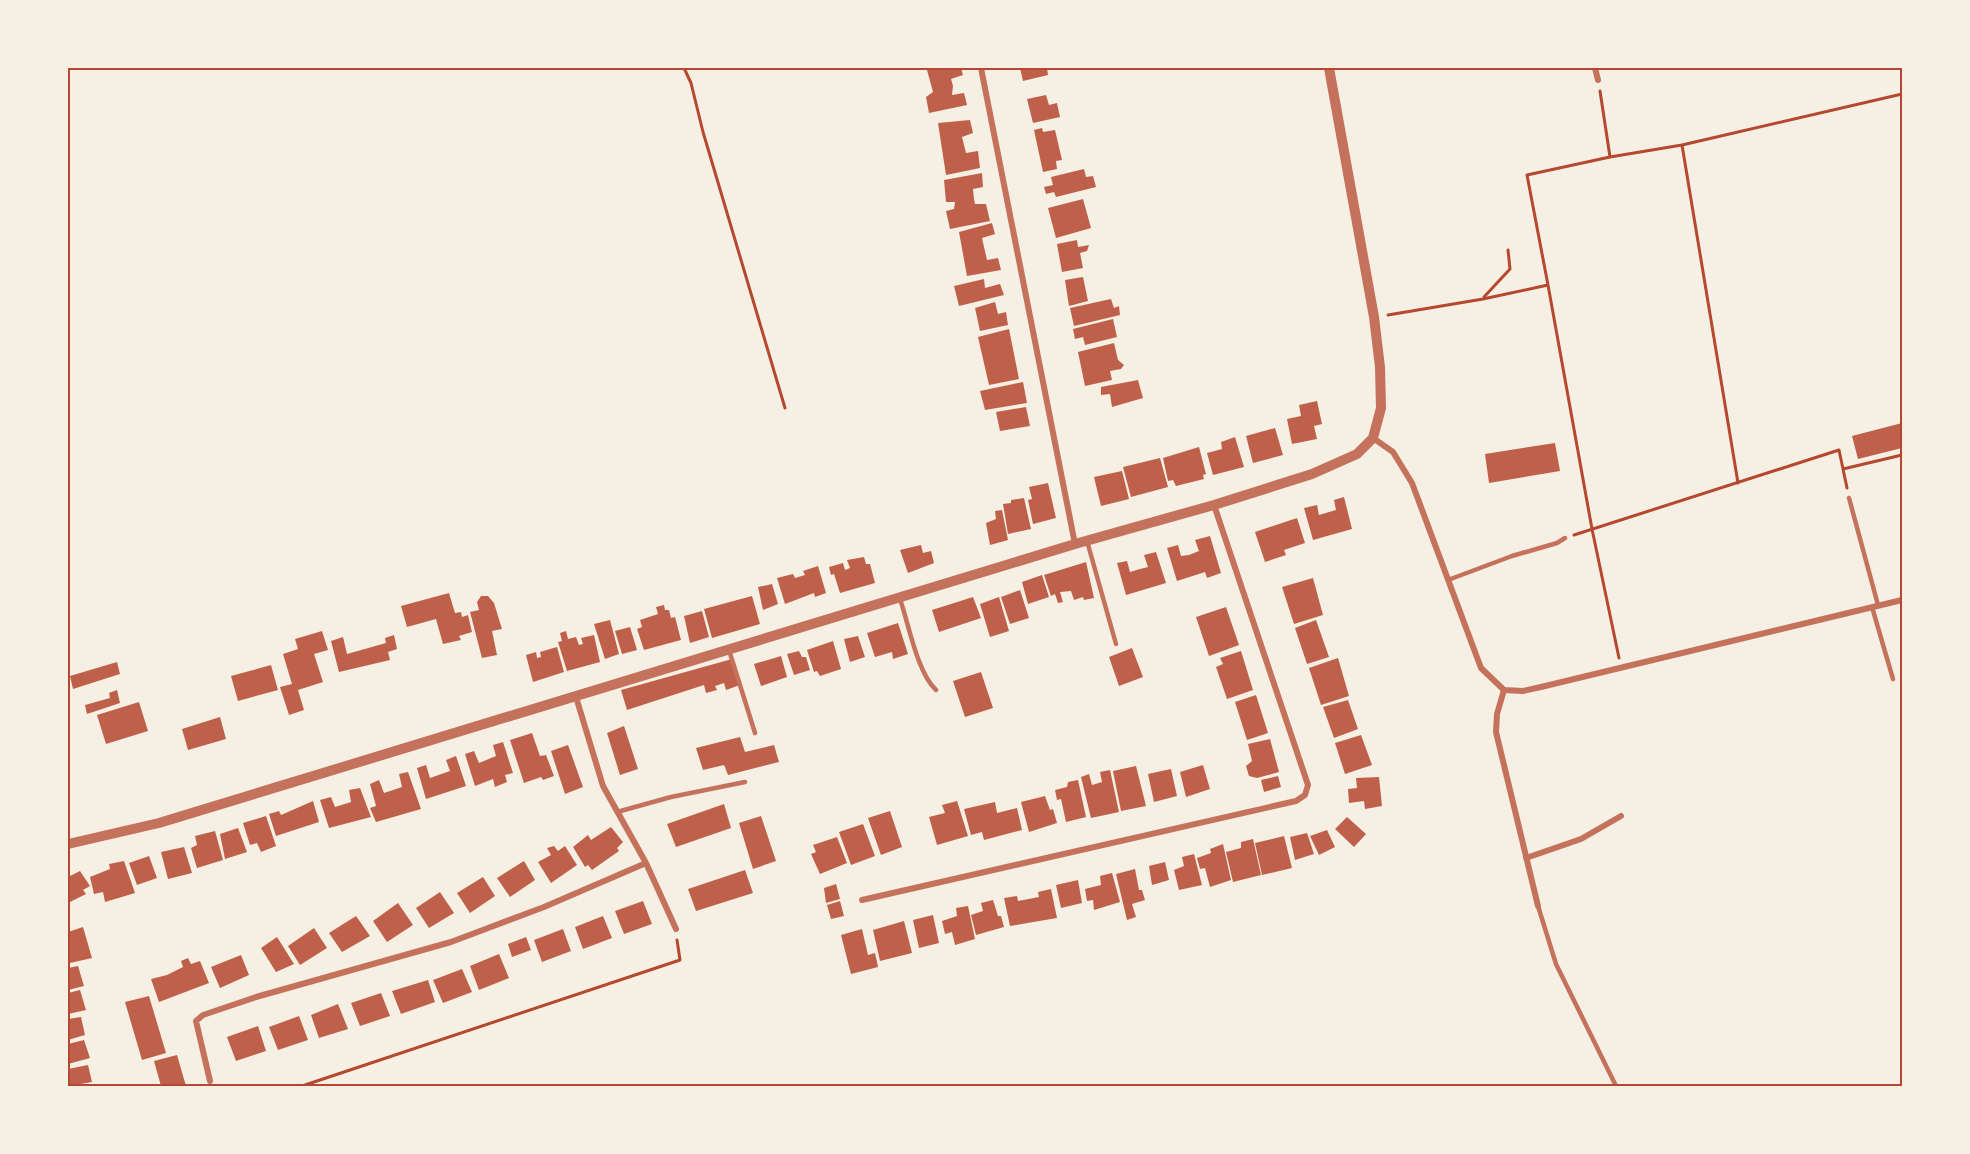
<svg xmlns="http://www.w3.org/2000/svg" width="1970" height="1154" viewBox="0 0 1970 1154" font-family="'Source Sans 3',sans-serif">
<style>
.building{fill:#bf614a}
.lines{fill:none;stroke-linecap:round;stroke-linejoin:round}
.path{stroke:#b5482f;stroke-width:3}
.service{stroke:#c5725c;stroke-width:4.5}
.minor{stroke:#c5725c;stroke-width:6}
.tertiary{stroke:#c5725c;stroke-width:10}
.neatline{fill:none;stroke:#b5482f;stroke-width:2}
</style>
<rect width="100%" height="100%" fill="#f6efe4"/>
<path class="building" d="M935,68H961L963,75L951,79L953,86L952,95L964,93L967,105L929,113L926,97L933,92L927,70Z
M1020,68H1047L1048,75L1023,81Z
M1046,95L1049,105L1057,103L1060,117L1033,123L1027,99Z
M970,120L973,133L962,137L966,153L978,151L980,168L946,175L938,123Z
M1042,128L1043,132L1055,130L1062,160L1056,161L1057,169L1043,172L1034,130Z
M1084,169L1086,177L1093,176L1096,187L1056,197L1054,192L1046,194L1044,187L1053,185L1051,177Z
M982,173L983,187L973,189L974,199L975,204H986L990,221L950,229L946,211L954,209L955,202H946L944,180Z
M1083,199L1091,228L1056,238L1048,208Z
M992,223L995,234L982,238L987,260L998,258L1001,270L967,276L959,232Z
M1077,240L1078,247L1089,245L1087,251L1080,253L1083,268L1062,272L1057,244Z
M1083,277L1088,301L1069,306L1065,280Z
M984,279L985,288L1000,284L1004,295L959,306L954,286Z
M1111,299L1114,308L1119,306L1120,315L1074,326L1070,308Z
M995,302L998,314L1006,312L1008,325L980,331L975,308Z
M1113,319L1117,337L1085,345L1083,337L1075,339L1073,329Z
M1009,329L1019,379L989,385L978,337Z
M1114,343L1118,360L1124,365L1121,369L1110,371L1112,380L1085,386L1078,352Z
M1138,380L1143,398L1112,407L1110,394L1101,395V387Z
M1023,382L1027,403L985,410L980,391Z
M1317,401L1322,424L1314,426L1317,439L1292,444L1287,419L1301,416L1299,405Z
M1026,407L1030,426L1000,431L996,412Z
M1902,423V448L1858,459L1852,436Z
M1275,428L1283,455L1253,463L1246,436Z
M1235,437L1244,467L1213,475L1207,453L1222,449L1221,442Z
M1555,443L1560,471L1489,483L1485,454Z
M1199,447L1206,474L1203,475L1204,479L1176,486L1173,480L1168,481L1163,458Z
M1160,458L1168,487L1131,497L1123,467Z
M1122,471L1129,499L1101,506L1094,477Z
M1048,483L1056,518L1033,524L1028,500L1032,499L1029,487Z
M1344,497L1352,529L1313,540L1304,508L1317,505L1319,515L1336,510L1334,500Z
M1024,498L1031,529L1008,534L1003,504L1011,503V500Z
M1002,510L1008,540L990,545L986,523L996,519L995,511Z
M1297,518L1305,543L1284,550L1286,555L1265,562L1255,532Z
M1210,536L1221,573L1207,578L1205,572L1177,581L1167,548L1178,545L1181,556L1189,555L1199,551L1195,540Z
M921,545L923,553L931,551L934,563L908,573L900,550Z
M1156,552L1166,583L1126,595L1117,563L1127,561L1130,572L1140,569L1148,567L1144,555Z
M864,557L866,564H870L875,583L840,593L834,574L831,575L829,567L843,563L845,570L850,568L847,560Z
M1086,562L1094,598L1084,600L1083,597L1074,600L1071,591L1060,592L1063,602L1058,603L1055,594L1051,596L1044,575Z
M818,566L826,593L815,597L814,593L785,604L777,578L793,574L795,578L805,575L803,571Z
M1042,575L1049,597L1028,604L1022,582Z
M1313,578L1323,615L1294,624L1282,587Z
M772,584L778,604L763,610L758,587Z
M1020,590L1029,618L1010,624L1001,597Z
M449,593L455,613L461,612L462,617L468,615L472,632L459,636L461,640L443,644L436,619L407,627L401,606Z
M481,596H488L494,603L502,629L492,631L497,655L482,658L470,612L479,610L477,602Z
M752,596L760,624L712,638L704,609Z
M973,597L981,618L939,632L932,610Z
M999,597L1009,631L990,637L980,604Z
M664,605L665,610H669L671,618L675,617L681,640L644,650L637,629L642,627L640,620L658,614L656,607Z
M1226,607L1239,645L1209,656L1196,617Z
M702,611L709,637L690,643L684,616Z
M610,620L619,654L605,659L594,624Z
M1316,620L1329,657L1307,664L1295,628Z
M898,623L908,654L893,659L892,652L875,657L867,633Z
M630,627L637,650L622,654L615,631Z
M322,631L328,650L314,654L323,682L298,690L304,710L289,715L280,687L292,684L283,654L298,649L295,639Z
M566,631L568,639L576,637L579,645L583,644L581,638L594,635L600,662L567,671L558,642L562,641L560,633Z
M394,635L397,649L388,652L390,660L339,672L331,641L343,637L347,654L386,643L385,638Z
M858,636L865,657L850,662L844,639Z
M833,641L841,669L820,676L817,671L814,672L807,650Z
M557,647L564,672L533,682L526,655L536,652L537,658L541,657L540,652Z
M1132,648L1143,677L1119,686L1109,657Z
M799,651L802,657H806L810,670L794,675L787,654Z
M1241,651L1253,690L1227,699L1216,667L1223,664L1220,658Z
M781,656L787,677L761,686L754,664Z
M1338,658L1349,696L1321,705L1309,668Z
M732,659L740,685L726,690L724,683L715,686L717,690L706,693L704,685L627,710L621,690Z
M117,662L120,674L73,689L70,676Z
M271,665L278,690L238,701L231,676Z
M981,672L993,708L965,717L953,681Z
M117,690L120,703L87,714L85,705L110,698L109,693Z
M1256,695L1268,733L1247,740L1235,702Z
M1348,700L1358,729L1334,738L1323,707Z
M139,702L148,731L106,744L97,715Z
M220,717L226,739L188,750L182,729Z
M624,726L638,769L620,775L607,733Z
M532,733L540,756L546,755L554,776L543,780L541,777L524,783L510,740Z
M1361,735L1372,765L1345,774L1335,743Z
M740,737L745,752L774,745L779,762L728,775L724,765L703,770L696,748Z
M1270,739L1279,772L1257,778L1249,776L1246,766L1252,761L1248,744Z
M503,742L513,773L505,775L507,782L495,787L493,779L475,786L465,754L474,751L479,763L496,756L493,745Z
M568,745L583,787L565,794L551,751Z
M456,756L466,786L426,799L417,768L426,765L430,778L450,771L446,760Z
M1203,765L1210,789L1186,797L1180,772Z
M1136,766L1146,806L1121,811L1113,771Z
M1171,769L1177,796L1154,802L1148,774Z
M1110,770L1119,812L1091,818L1081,777L1089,774L1092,785L1102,782L1100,772Z
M408,772L421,809L376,822L370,808L376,806L370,784L379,780L384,793L402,787L399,774Z
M1278,776L1281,787L1264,792L1261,780Z
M1379,777L1382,806L1365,809L1364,801L1349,803L1348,789L1357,788L1356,778Z
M1078,780L1086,817L1066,822L1061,799L1057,800L1055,790L1067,787L1068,782Z
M360,788L371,817L329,828L320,800L331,797L335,807L351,802L349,790Z
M1045,796L1050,810L1053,809L1057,823L1029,832L1021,802Z
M313,801L319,822L276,836L269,814L279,811L281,815Z
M957,801L968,836L937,845L929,817L945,813L942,805Z
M995,802L997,813L1017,808L1022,830L984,840L982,832L971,835L964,809Z
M724,804L731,828L676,847L667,824Z
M890,811L902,847L881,855L868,818Z
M266,816L276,846L261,852L257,843L250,845L243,823Z
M761,816L776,861L753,869L739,823Z
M1347,817L1366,834L1354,847L1335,829Z
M863,824L875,856L851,865L839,832Z
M611,827L623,842L617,848L619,851L592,870L588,865L585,867L573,847L588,835L591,840Z
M238,828L247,852L225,859L220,834Z
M1327,830L1335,847L1319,855L1310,836Z
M215,831L223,860L197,868L191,848L197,845L195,836Z
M1307,833L1314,854L1295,860L1290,837Z
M1284,836L1292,868L1262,875L1255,843Z
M837,837L847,863L820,874L811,854L816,852L813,845Z
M1253,839L1261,875L1233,882L1226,852L1241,848V842Z
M1223,844L1231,880L1210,887L1205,868L1200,869L1197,858L1211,853L1210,849Z
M554,846L558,851L565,846L577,865L551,883L538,862L551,855L547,848Z
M184,847L192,873L168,879L161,852Z
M1194,854L1202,885L1179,890L1174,870L1184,866L1182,857Z
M149,856L157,878L137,885L129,863Z
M124,861L135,893L105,902L103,892L94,894L90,877L110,869L109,864Z
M524,861L535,880L510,897L497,878Z
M1165,862L1169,880L1152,885L1149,866Z
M1135,869L1139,890H1142L1145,900L1132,904L1136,917L1127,920L1116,874Z
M745,870L753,893L696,911L688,889Z
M80,871L90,886L83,890L86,894L68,903V877Z
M1112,873L1120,902L1094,910L1093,900L1087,901L1085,889L1101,885L1100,876Z
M483,877L495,896L470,913L457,893Z
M1078,880L1082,903L1061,908L1056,885Z
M836,884L840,899L826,903L824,888Z
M1051,889L1057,918L1010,926L1004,898L1017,896L1018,901L1039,897L1038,892Z
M440,892L454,913L429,928L416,908Z
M993,900L998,916H1001L1004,927L976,935L971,915L983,911L981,903Z
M643,901L652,924L624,934L615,911Z
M840,901L844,916L831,919L827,905Z
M398,903L413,925L387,942L373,921Z
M968,906L975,939L955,945L952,932L945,934L942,921L957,916L956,908Z
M933,915L939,943L919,948L913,920Z
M356,916L370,936L342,952L329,933Z
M603,916L612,938L583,949L575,927Z
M904,921L912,953L880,961L873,930Z
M83,927L92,958L70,963L68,953V932Z
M314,928L327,948L300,965L288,946Z
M563,929L571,951L542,962L534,940Z
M862,929L868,955L875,953L878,967L851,974L841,935Z
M277,937L294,964L276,972L261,948Z
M526,937L531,950L512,957L508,944Z
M499,954L509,978L479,990L470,966Z
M241,955L249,975L220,988L211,967Z
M188,958L191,964L200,961L209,983L159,1002L151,979L167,975L183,967L181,961Z
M78,966L84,986L68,990V968Z
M462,969L472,992L443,1003L433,980Z
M428,980L435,1002L401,1014L392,991Z
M80,990L86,1010L68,1014V993Z
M381,993L390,1016L360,1026L351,1003Z
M149,996L166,1053L142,1060L125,1002Z
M338,1004L348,1029L319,1038L311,1015Z
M299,1016L308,1040L278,1050L269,1027Z
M81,1017L85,1035L68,1040V1019Z
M258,1026L266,1051L236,1061L227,1037Z
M84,1040L90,1058L68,1064V1044Z
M177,1055L186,1086H161L154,1061Z
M88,1065L92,1082L69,1086L68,1069Z"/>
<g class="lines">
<path class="path" d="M684,68L691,83L703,132L785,408
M68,69L73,68
M1600,91L1610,157L1682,145L1738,483
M1682,145L1902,94
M1548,285L1527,175L1610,157
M1484,297L1510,269L1508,250
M1388,315L1483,299L1548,285L1592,529L1619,658
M1843,469L1902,455
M1574,535L1839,450L1847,488
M302,1086L680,960L677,940"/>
<path class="service" d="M1849,498L1878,605
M1087,541L1116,644
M1448,580L1512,556L1557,543L1565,538
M900,599C909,625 917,672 936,690
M1872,607L1893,679
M729,650L755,733
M617,812L671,797L745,782
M1538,906L1556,964L1616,1086"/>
<path class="minor" d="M981,68L1075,544
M1595,68L1598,80
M1373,438L1393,452L1412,483L1481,668L1504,690
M1504,690L1523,691L1541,687L1902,600
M1504,690L1497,714L1496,732L1538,906
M576,697L603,786L646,863L676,929
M1526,858L1581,839L1621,816
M862,900L1296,801L1305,795L1308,785L1214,505
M210,1081L196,1021L203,1015L256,997L451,942L544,907L646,863"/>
<path class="tertiary" d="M68,844L159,823L1075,544L1214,505L1312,474L1357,454L1373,438L1381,408L1380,367L1374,317L1329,68"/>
</g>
<rect width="1970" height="1154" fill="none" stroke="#f6efe4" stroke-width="138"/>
<rect x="69" y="69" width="1832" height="1016" class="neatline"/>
</svg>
